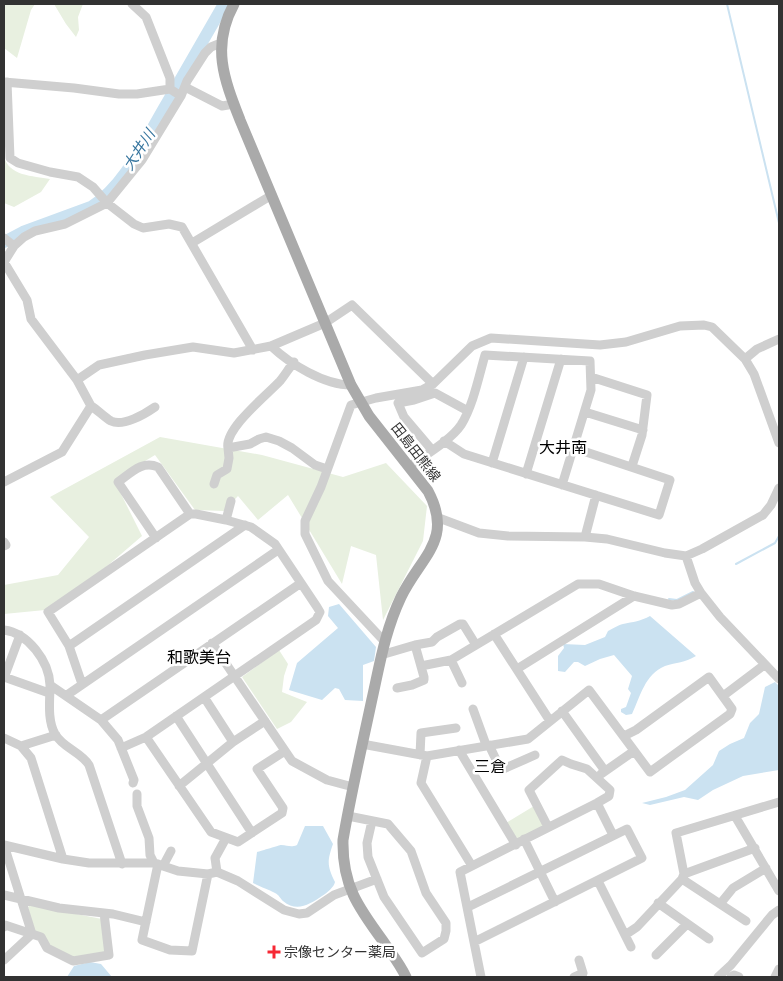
<svg xmlns="http://www.w3.org/2000/svg" width="783" height="981" viewBox="0 0 783 981" font-family="'Open Sans','Noto Sans JP',sans-serif">
<style>
.green{fill:#e8f0e0}
.water{fill:#cbe2f1}
.lines{fill:none;stroke-linecap:round;stroke-linejoin:round}
.stream{stroke:#cbe2f1;stroke-width:2}
.river{stroke:#cbe2f1;stroke-width:12}
.minor{stroke:#cfcfcf;stroke-width:9}
.major{stroke:#aaa;stroke-width:11}
.poi-dot{fill:#f62834;stroke:#fff;stroke-width:2}
.labels{text-anchor:middle;stroke-width:5;stroke-linejoin:round;paint-order:stroke}
.street-label{font-size:14px;fill:#323232;stroke:#fff}
.poi-label{font-size:14px;fill:#323232;stroke:#fff;text-anchor:start}
.water-label{font-size:15px;font-style:italic;fill:#36759e;stroke:#fff}
.quarter-label{font-size:16px;fill:#000;stroke:#fff}
</style>
<rect width="100%" height="100%" fill="#fff"/>
<path class="green" d="M4,4H35L31,10L17,58L4,48Z
M54,4H83L78,17L79,30L76,37L66,24Z
M4,156C8,176 33,176 50,179L41,192L14,207L4,203Z
M160,437L262,455L343,477L386,463L427,506L423,541L383,620L376,555L351,546L342,584L288,495L258,520L238,496L224,511L195,510L155,455L114,480L142,536L106,567L45,610L4,614V585L58,575L89,537L50,497Z
M279,650L288,664L284,676L282,692L307,702L291,722L277,729L242,677Z
M534,806L543,824V828L518,840L506,823Z
M30,905L102,919L106,952L74,958L50,946L34,930L28,907Z"/>
<path class="water" d="M339,604L376,647L374,661L363,665V701L345,700L339,689L335,688L322,700L289,690L297,663L338,628L328,616L329,607Z
M650,616L696,656C684,663 677,662 665,666C645,674 640,697 632,714L626,715L621,712V709L626,707L631,693L628,689L632,676L614,655L600,659L585,666L578,662H574L565,672L558,671V656L564,648L563,644L585,645L605,637L608,631C612,629 618,625 623,624C633,622 641,621 650,616Z
M775,682L779,686V770L743,776L713,790L698,800L684,797L650,805L642,803L666,797L685,790L713,765L719,751L730,744L744,738L750,723L759,714L765,687Z
M305,826H323L333,844C327,861 327,866 335,882C334,887 327,893 322,896C310,904 297,913 283,901C280,898 279,895 275,893C268,889 262,888 253,883L257,852C261,851 280,845 281,845C288,845 290,848 297,845Z
M90,962L101,964L112,977H67L74,966Z"/>
<g class="lines">
<path class="stream" d="M727,4L779,223
M736,564L775,543L779,536
M669,599L677,600L693,592"/>
<path class="river" d="M4,242L23,232L91,207C126,185 146,138 167,103C186,70 205,37 224,4"/>
<path class="minor" d="M132,4L146,17L170,78V89
M4,82L74,88L119,94H137L170,89L181,96
M7,82L10,158L18,163L50,172L78,177L93,187L107,203L134,224L143,228L169,224L182,227L253,350
M185,87L222,106L234,104
M4,238L14,246
M192,243L272,195
M271,346C290,364 324,385 351,385
M745,359L757,349L779,339
M294,362C289,368 285,375 280,381C267,395 224,429 228,448L250,444L259,439L266,437L279,441L292,448L315,465L327,469
M591,377L647,395L642,435L632,466
M77,380L99,365L145,355L193,347L234,353L271,346L325,323L352,305L433,384
M91,406C98,410 104,417 111,421C123,427 145,414 155,407
M585,412L643,430
M444,441L464,454L659,515L670,480L574,448
M432,450L404,417L398,403L414,400L435,393L468,411
M492,463L524,357
M410,466C425,455 451,440 461,425C473,406 479,376 485,355L590,361L591,390L562,485
M526,474L561,359
M4,482L62,452L91,406L77,380L31,319L27,300L4,262L14,246L24,237L35,231L65,224L107,203L142,160L181,96L187,81L205,53L211,47L221,43
M214,484L217,475L227,469L229,458L228,448
M439,518L479,533L508,536L585,537L607,539L665,553L686,556L702,549L763,515L771,505L779,488
M226,520L231,501
M585,537L596,495
M156,538L118,482C131,473 142,460 158,467L190,514
M4,542L6,545L4,546
M686,556L695,583L701,593L720,617L779,679
M4,630C28,633 49,661 50,685C50,700 47,720 55,734C63,748 81,752 89,765L122,864
M494,634L550,721
M384,641L328,581L305,534V521L321,487L351,405L376,398L422,390L433,384L472,346L491,338L600,345L626,342L680,326L704,325L712,327L745,359L754,374L779,443
M212,643L292,761L327,780L353,787
M69,646L245,525
M381,655L415,645L432,642L437,637L460,624H463L476,645
M451,660L462,683
M421,666L451,660L578,584H599L634,596L672,605L679,604L701,593
M517,669L634,596
M4,677L49,693
M4,678L20,635
M82,684L69,646L48,612L190,514H196L226,520L251,527L275,544L317,607L320,612L316,620L146,737L121,748
M50,685L101,720L118,740L134,780L133,783
M397,688L412,685L424,680V677L415,645
M67,695L278,550
M723,696L764,665
M204,697L233,742
M473,709L485,742V746
M562,711L605,771
M176,716L252,833
M101,720L301,583
M146,737L211,832L238,842L282,813L283,808L257,769L285,751
M4,738L21,746L31,758L63,859
M362,744L427,756L528,739L589,690L650,772L730,714L732,709L709,677L636,730L624,736
M489,745L501,770L535,755
M21,746L56,735
M459,750L516,845
M420,755L421,733L456,728
M427,756L421,783L472,866
M601,774L634,751
M179,786L233,742L265,721
M137,794V806L149,838L150,855L154,863
M597,803L613,835
M348,816L388,824L411,851L426,893L446,923V931L444,939L422,953L384,897L368,857L367,843L372,821
M735,816L779,891
M524,839L555,902
M4,845L63,859L89,863H154L178,871L208,874L217,872L238,881L284,910L299,914L307,913L334,895L377,879
M4,845L32,934
M158,864L142,940L170,950L192,951L208,874
M163,866L171,851
M217,872L215,858L226,838
M684,874L755,848
M682,879L746,921
M598,881L625,935L637,927L682,879L684,874L676,833L779,802
M4,895L59,908L113,914L146,922
M658,903L709,939
M720,904L733,888L766,868
M468,907L627,829L642,858L474,942
M4,927L5,925L41,937L47,948L73,961L109,955L104,913
M625,935L631,947
M656,955L687,924
M4,960L32,934
M481,977L460,872L597,803L609,796L610,790L587,769L571,764L562,760L529,790L548,827
M574,977L583,973L579,960
M718,977L731,965L772,915L779,910
M731,977L734,975L739,977
M775,977L779,969"/>
<path class="major" d="M234,4C211,46 224,79 240,120L351,385L369,416L428,491C454,540 421,556 401,597C385,631 380,663 372,699C362,746 351,793 343,840C342,885 358,907 383,941C391,953 400,964 406,977"/>
</g>
<path class="poi-dot" d="M271.5 944.5h5v5h5v5h-5v5h-5v-5h-5v-5h5z"/>
<g class="labels">
<g class="street-label">
<text transform="translate(416 452) rotate(52)" y="5">田島田熊線</text>
</g>
<g class="poi-label">
<text x="284" y="957">宗像センター薬局</text>
</g>
<g class="water-label">
<text transform="translate(139 150) rotate(-57)" y="5">大井川</text>
</g>
<g class="quarter-label">
<text x="563" y="453">大井南</text>
<text x="199" y="663">和歌美台</text>
<text x="490" y="772">三倉</text>
</g>
</g>
<rect width="783" height="981" fill="none" stroke="#323232" stroke-width="10"/>
</svg>
